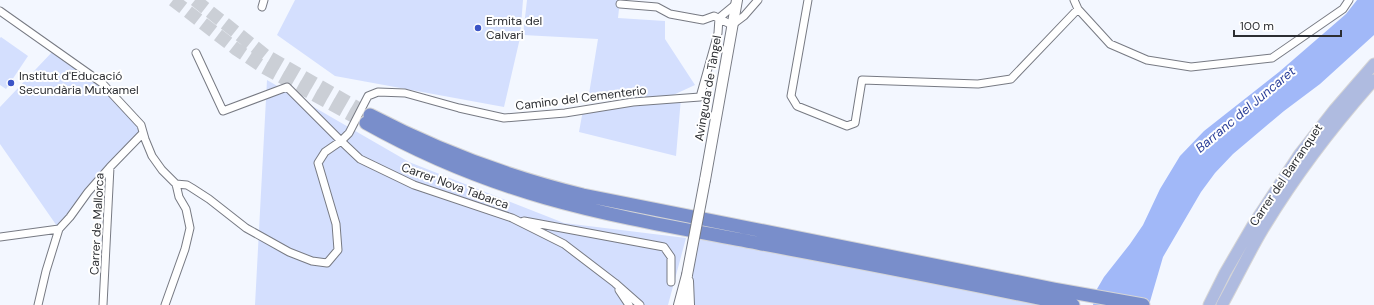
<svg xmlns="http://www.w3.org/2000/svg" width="1374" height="305" viewBox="0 0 1374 305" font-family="'DM Sans',sans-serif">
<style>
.green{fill:#d4dffe}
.water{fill:#a1b8f8}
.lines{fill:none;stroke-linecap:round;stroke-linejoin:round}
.highway-tunnel{stroke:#cbcfd6;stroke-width:13;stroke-dasharray:13 6;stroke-linecap:butt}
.street-casing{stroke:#777a83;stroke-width:9}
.secondary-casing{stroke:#777a83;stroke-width:12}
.primary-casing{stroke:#d5d5d6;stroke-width:13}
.highway-casing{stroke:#d5d5d6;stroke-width:15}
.street{stroke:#fff;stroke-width:7}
.secondary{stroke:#fff;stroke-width:10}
.primary{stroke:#afbbe0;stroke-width:11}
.highway{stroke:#798ecb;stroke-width:13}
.secondary-bridge-casing{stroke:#777a83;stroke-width:12;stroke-linecap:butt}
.secondary-bridge{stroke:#fff;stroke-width:10}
.poi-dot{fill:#3b54c6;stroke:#fff;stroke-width:1.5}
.labels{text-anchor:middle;stroke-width:4;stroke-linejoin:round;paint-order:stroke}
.poi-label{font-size:12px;fill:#2c2e32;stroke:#fff;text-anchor:start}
.street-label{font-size:12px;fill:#2c2e32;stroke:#fff}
.water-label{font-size:13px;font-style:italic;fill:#2b3f99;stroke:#fff}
</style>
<rect width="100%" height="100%" fill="#f3f7ff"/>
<path class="green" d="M295,0H523L520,38L504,107L335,76L277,35Z
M527,0H620L618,18L665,21V39L695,85L671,96L588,100L598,39L523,35Z
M1,37L28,56L6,89L0,85V38Z
M54,50L102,83L141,125L143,133L59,229L0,144V107Z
M267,80L409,162L564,223L686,238L668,305H255Z
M681,98L676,156L579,132L583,110Z
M698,236L1043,305H694L693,276L690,270Z"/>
<path class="water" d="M1357,0H1374V35L1320,84L1284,111L1233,154L1215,173L1201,192L1163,257L1149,305H1093L1097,289L1104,277L1130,244L1143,225L1160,189L1180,156L1204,131L1279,72L1316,40L1346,14Z"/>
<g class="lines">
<path class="highway-tunnel" d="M173,0L236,49L263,67L366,123
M195,0L265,55L370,115"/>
<g class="street-casing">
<path id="street" d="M808,0L791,96L797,106L847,126L855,123L862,80L978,84L1011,79L1078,9
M1074,0L1078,9L1110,44L1147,60L1191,67L1272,58L1343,9L1349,0
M620,4L657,7L670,14L703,20L714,16L732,25L744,16L758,0
M262,7L264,0
M0,11L102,83L141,125L145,139L152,156L162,170L176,184L187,185L192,188L209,199L246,228L289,252L312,261L327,263L338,250L336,224L318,163L325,152L341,141L360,159L414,185L512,218L564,244L615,283L640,305
M719,18L736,4
M196,53L223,111L287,87L341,141L349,133L368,96L378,92L405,93L459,108L504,118L565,113L633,102L700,97L718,33L719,18
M524,221L664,247L671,257V282
M0,237L59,229
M619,290L629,305
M38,305L46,271L59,229L70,217L88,192L110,167
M103,305L110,167L143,133
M165,305L185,249L190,228L186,209L179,197L176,184"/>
</g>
<g class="secondary-casing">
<path id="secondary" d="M705,180L737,0
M688,281L689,305
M679,305L687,275"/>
</g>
<g class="primary-casing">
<path id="primary" d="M1209,305L1225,273L1253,225L1299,155L1335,109L1374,64
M1222,305C1236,280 1248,254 1263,229C1295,176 1333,126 1374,80"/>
</g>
<g class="highway-casing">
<path id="highway" d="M370,115C437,150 509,177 583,195L1054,289L1143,305
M366,123C423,155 483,180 546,198C616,218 690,230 762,244C866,263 970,284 1073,305"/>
</g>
<use href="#street" class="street"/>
<use href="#secondary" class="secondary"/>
<use href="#primary" class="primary"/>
<use href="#highway" class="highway"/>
<g class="secondary-bridge-casing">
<path id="secondary-bridge" d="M687,275L705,180"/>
</g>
<use href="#secondary-bridge" class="secondary-bridge"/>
</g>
<g class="poi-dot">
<circle cx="478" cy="28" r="4"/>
<circle cx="11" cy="83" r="4"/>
</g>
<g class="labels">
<g class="poi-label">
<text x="486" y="25">Ermita del<tspan x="486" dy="14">Calvari</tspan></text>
<text x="19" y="80">Institut d'Educació<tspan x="19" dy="14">Secundària Mutxamel</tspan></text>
</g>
<g class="street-label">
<text transform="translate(708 88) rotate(-80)" y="4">Avinguda de Tàngel</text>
<text transform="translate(581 98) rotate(-7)" y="4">Camino del Cementerio</text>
<text transform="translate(1286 175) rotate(-56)" y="4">Carrer del Barranquet</text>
<text transform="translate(455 186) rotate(20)" y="4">Carrer Nova Tabarca</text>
<text transform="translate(97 224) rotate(-87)" y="4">Carrer de Mallorca</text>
</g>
<g class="water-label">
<text transform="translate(1245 109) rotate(-40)" y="5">Barranc del Juncaret</text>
</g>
</g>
<path d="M1234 30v6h107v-6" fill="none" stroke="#2c2e32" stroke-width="2"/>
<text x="1240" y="30" font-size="12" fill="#2c2e32" stroke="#ffffff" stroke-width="3" paint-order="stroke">100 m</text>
</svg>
